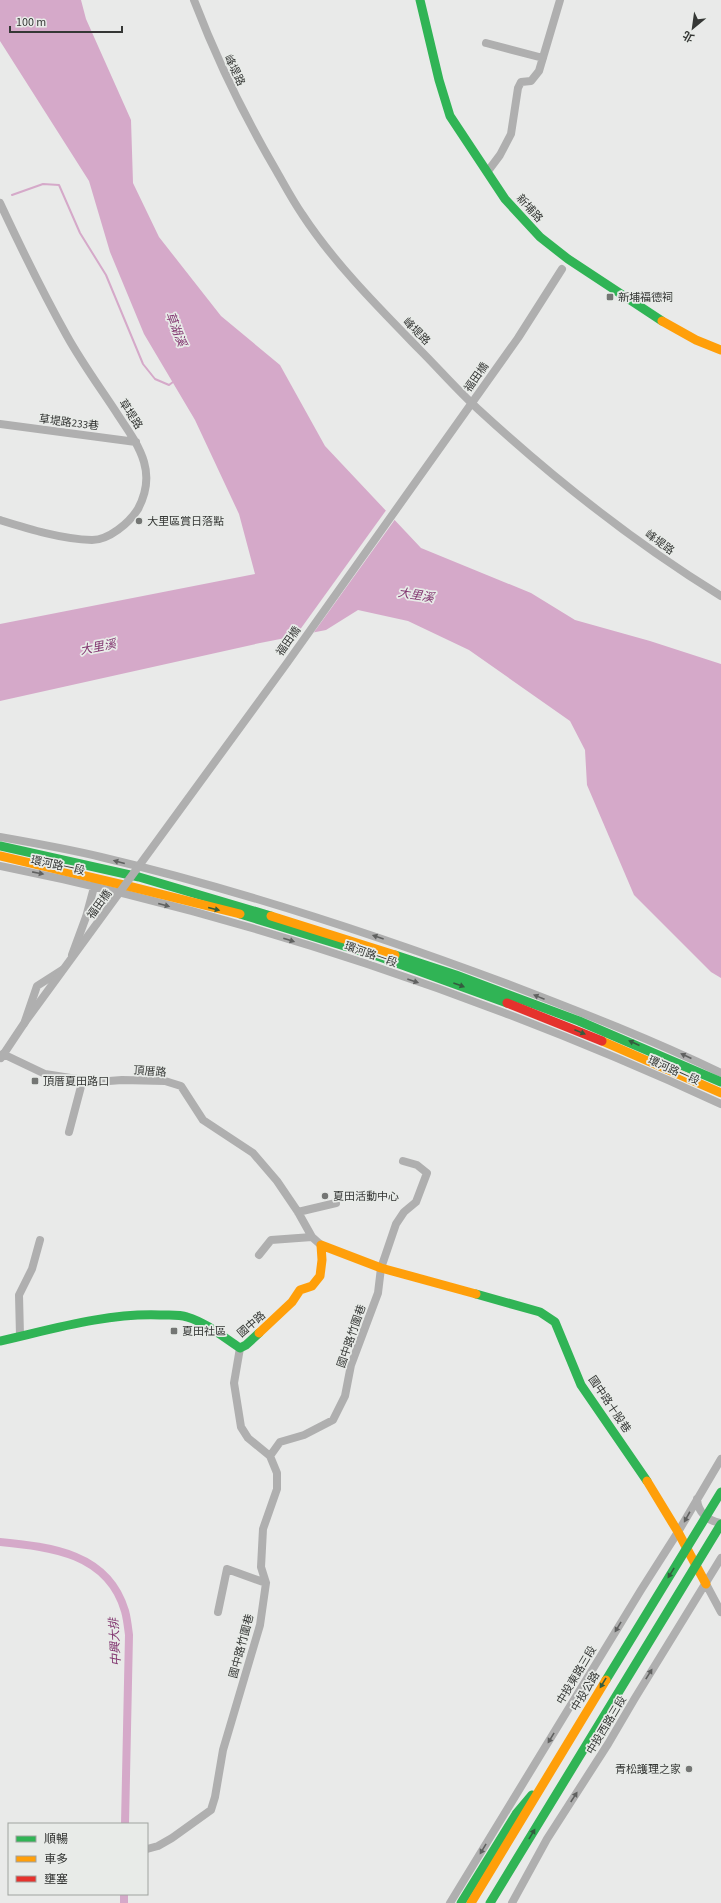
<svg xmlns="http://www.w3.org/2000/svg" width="721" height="1903" viewBox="0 0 721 1903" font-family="'Source Sans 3','Noto Sans TC',sans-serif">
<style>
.water{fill:#d5a9c9}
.pier{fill:#e9eae9}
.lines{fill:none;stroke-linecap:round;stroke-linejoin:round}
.stream{stroke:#d5a9c9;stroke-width:2}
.canal{stroke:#d5a9c9;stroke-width:8}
.street{stroke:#afafaf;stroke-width:8}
.fast{stroke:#30b455;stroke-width:9}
.slow{stroke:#ff9f0a;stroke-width:9}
.jam{stroke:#e5322d;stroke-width:9}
.street-bridge{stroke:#afafaf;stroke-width:8}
.fast-bridge{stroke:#30b455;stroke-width:9}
.slow-bridge{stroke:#ff9f0a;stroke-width:9}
.oneway{fill:#606160}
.oneway2{fill:#345c3f}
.poi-dot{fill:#747674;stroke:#e8ebe8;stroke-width:1.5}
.labels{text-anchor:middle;stroke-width:3.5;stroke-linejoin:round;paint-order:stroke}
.street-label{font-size:11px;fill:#353735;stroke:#e8ebe8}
.poi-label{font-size:11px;fill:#353735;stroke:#e8ebe8;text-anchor:start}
.water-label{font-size:12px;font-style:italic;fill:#823670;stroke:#e8ebe8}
</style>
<rect width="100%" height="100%" fill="#e9eae9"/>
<path class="water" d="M0,0H81L86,19L131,120L133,183L159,237L221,316L280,365L325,446L421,548L531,593L575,620L650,641L721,664V978L711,972L634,895L587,785L585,750L570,721L469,650L408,621L358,610L326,630L260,643L0,701V624L255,574L239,514L195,420L144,334L110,252L89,181L0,41Z"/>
<path class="pier" d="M387,509L396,518L312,635L294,638Z"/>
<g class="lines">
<path class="stream" d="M12,195L43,184L59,185L80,233L106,275L143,364L155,379L169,385L173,382"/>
<path class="canal" d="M0,1542C51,1547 108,1553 125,1611C127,1618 128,1627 129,1635L125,1824
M124,1894V1903"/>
<path class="street" d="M194,0C217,60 244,116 277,172C285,186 293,201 302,214C334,263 378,307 419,349C439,369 458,391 479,410C554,479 635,543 721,596
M486,43L543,58
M488,171L500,155L511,134L518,88L521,82L531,81L539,71L560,0
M0,203C21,248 43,293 67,336C82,363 101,389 118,415C128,430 139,445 144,462C149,479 146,494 138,509C129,523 109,540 92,540C61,539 29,529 0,520
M0,424L136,442
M0,837C34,843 68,849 101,857C240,890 380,936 513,986C583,1013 653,1040 721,1073
M0,866C246,915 493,999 721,1104
M72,955L86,917L96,880
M24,1024L37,986L62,970
M3,1054L45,1074L96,1082L122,1080L165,1081L181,1086L203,1120L253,1153L277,1181L298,1212L312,1237L321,1245
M1,1058L25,1022
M69,1132L83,1079
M298,1212L336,1203
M259,1255L271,1240L312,1237
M20,1336L19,1295L32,1269L40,1240
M240,1348L234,1383L241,1427L248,1438L270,1456
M697,1499C698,1513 708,1521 721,1523
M706,1584L721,1612
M218,1612L227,1569L266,1583
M147,1849L158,1846L172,1838L211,1810L215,1797L223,1750L260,1625L266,1583L261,1567L263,1529L277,1489V1473L270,1456L280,1442L304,1435L333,1420L345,1396L351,1365L378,1293L381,1268L396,1224L404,1212L416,1202L427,1173L417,1165L403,1161
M450,1903L641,1590L678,1532L721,1459
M512,1903L547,1839L608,1744L635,1698L721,1558"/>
<path class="fast" d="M420,0L439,80L450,116L505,199L540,237L568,259L662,321
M0,846L139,877L271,916
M240,914L380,957L507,1003
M395,955L456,975L579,1021L721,1082
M476,1294L540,1312L555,1322L581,1385L647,1481
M0,1341C53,1329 106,1313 160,1315C169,1315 179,1314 187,1317C207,1323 223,1337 240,1348L246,1345L259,1333
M461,1903L516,1814L532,1795"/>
<path class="slow" d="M662,321L696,340L721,350
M0,856L132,887L240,914
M271,916L395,955
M602,1041L721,1093
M259,1333L292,1302L300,1290L312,1286L320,1276L322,1260L321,1245L381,1268L476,1294
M647,1481L678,1532L706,1584"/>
<path class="jam" d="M507,1003L602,1041"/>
<path class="street-bridge" d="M25,1022L287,663L518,338L562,269"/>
<path class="fast-bridge" d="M606,1680L721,1492
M490,1903L721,1524"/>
<path class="slow-bridge" d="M471,1903L606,1680"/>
</g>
<defs><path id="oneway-solid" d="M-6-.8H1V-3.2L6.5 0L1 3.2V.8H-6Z"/></defs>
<g class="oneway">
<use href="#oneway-solid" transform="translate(119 862) rotate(-165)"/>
<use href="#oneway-solid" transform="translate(38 873) rotate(11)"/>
<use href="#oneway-solid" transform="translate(164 905) rotate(15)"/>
<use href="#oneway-solid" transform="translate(378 937) rotate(-161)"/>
<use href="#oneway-solid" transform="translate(289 940) rotate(18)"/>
<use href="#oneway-solid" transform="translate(413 981) rotate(19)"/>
<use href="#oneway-solid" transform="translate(539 997) rotate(-158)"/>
<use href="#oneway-solid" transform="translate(686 1056) rotate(-155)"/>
<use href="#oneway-solid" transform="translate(687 1517) rotate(119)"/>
<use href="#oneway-solid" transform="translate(618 1627) rotate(121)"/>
<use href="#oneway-solid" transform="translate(649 1674) rotate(-58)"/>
<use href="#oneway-solid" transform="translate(551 1738) rotate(121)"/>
<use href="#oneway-solid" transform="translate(574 1797) rotate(-57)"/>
<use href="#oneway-solid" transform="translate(483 1849) rotate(121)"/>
</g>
<g class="oneway2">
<use href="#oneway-solid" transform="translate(214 909) rotate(14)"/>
<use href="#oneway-solid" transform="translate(459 985) rotate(20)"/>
<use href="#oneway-solid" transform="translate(580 1032) rotate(22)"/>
<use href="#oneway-solid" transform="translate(634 1043) rotate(-156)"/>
<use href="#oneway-solid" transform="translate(671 1573) rotate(122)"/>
<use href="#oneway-solid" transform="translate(603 1683) rotate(121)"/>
<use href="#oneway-solid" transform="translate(532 1834) rotate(-59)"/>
</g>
<g class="poi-dot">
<rect x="606" y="293" width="8" height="8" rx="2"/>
<circle cx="139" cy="521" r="4"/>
<rect x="31" y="1077" width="8" height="8" rx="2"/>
<circle cx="325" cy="1196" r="4"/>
<rect x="170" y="1327" width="8" height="8" rx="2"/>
<circle cx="689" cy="1769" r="4"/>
</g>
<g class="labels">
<g class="street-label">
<text transform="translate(235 70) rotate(64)" y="4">峰堤路</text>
<text transform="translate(530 208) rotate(48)" y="4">新埔路</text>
<text transform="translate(417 331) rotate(45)" y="4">峰堤路</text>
<text transform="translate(476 377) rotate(-55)" y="4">福田橋</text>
<text transform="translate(131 414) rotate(57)" y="4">草堤路</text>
<text transform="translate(69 422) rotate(7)" y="4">草堤路233巷</text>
<text transform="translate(660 542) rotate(36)" y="4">峰堤路</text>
<text transform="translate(288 641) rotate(-55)" y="4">福田橋</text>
<text transform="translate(58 865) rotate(12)" y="4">環河路一段</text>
<text transform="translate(99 904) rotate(-54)" y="4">福田橋</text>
<text transform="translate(371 954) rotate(19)" y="4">環河路一段</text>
<text transform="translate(674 1070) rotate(24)" y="4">環河路一段</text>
<text transform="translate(150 1071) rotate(4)" y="4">頂厝路</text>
<text transform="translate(251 1324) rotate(-41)" y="4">國中路</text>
<text transform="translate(351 1336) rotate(-71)" y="4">國中路竹圍巷</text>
<text transform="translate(610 1404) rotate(56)" y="4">國中路十股巷</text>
<text transform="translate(241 1646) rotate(-75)" y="4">國中路竹圍巷</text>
<text transform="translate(576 1675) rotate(-59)" y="4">中投東路三段</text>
<text transform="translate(585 1691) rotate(-59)" y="4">中投公路</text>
<text transform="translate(606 1725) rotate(-59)" y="4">中投西路三段</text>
</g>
<g class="poi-label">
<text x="618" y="301">新埔福德祠</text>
<text x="147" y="525">大里區賞日落點</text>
<text x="43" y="1085">頂厝夏田路口</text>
<text x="333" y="1200">夏田活動中心</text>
<text x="182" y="1335">夏田社區</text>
<text x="681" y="1773" text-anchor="end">青松護理之家</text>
</g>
<g class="water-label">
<text transform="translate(176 329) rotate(69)" y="4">草湖溪</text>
<text transform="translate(416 595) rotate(9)" y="4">大里溪</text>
<text transform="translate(98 647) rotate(-11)" y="4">大里溪</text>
<text transform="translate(115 1642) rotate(-93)" y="4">中興大排</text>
</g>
</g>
<rect x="8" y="1823" width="140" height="72" fill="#e8ebe8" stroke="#a0a3a0"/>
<rect x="16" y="1836" width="20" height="6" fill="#30b455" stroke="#a0a3a0"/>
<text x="44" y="1843" font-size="12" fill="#353735">順暢</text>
<rect x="16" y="1856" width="20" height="6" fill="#ff9f0a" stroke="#a0a3a0"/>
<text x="44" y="1863" font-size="12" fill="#353735">車多</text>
<rect x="16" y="1876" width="20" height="6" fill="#e5322d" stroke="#a0a3a0"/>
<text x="44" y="1883" font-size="12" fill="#353735">壅塞</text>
<g transform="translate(693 28) rotate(209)" stroke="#e8ebe8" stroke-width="3" paint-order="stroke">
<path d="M0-3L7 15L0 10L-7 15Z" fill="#353735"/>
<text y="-6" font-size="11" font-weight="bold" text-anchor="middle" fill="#353735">北</text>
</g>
<path d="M10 26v6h112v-6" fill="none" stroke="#353735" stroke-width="2"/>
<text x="16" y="26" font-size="12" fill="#353735" stroke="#e8ebe8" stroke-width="3" paint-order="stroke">100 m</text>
</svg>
